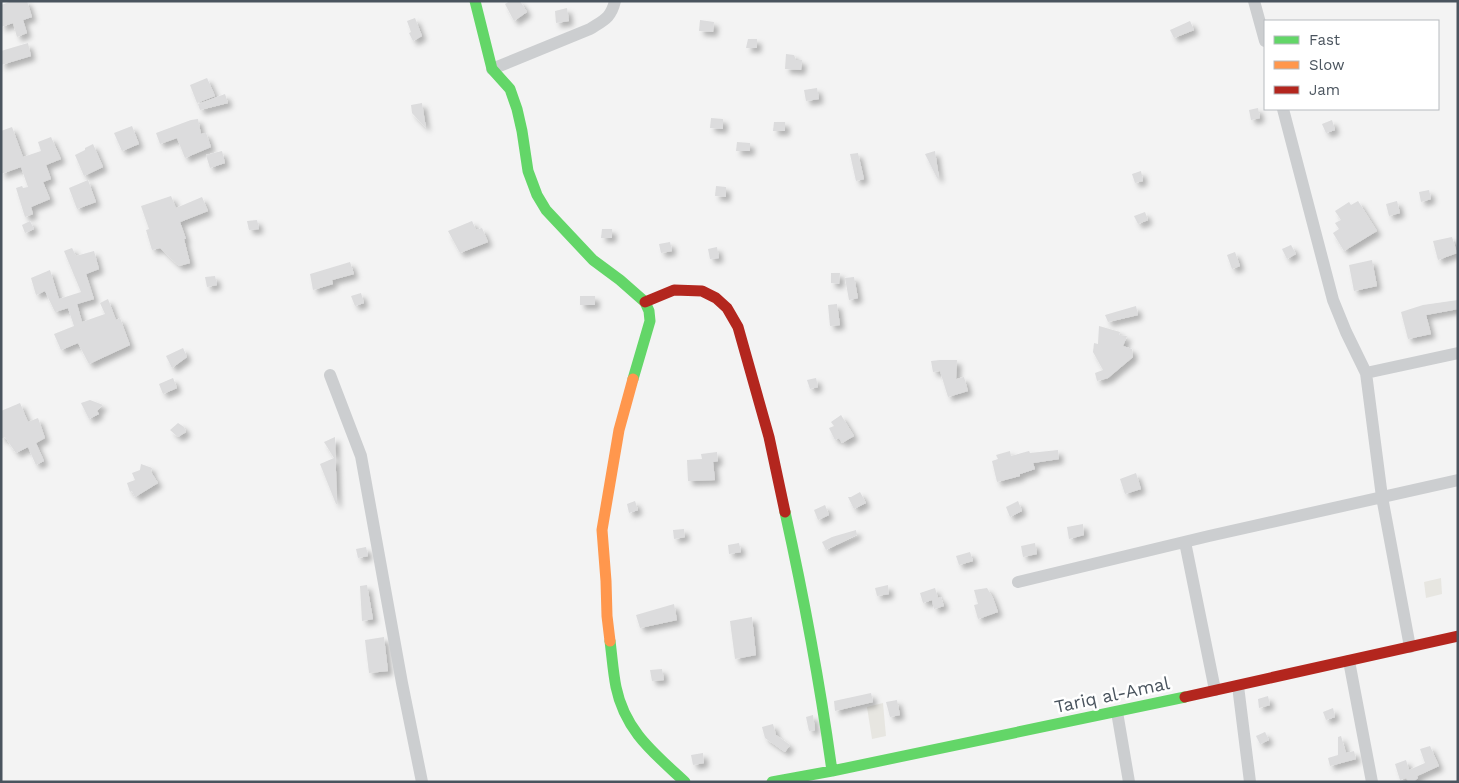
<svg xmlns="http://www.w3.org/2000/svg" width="1459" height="783" viewBox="0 0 1459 783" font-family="'Work Sans',sans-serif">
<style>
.commercial{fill:#e7e6e1}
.building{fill:#dcdcdd;filter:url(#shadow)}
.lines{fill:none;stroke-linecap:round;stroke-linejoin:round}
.street{stroke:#ccced0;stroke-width:12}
.fast{stroke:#63d668;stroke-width:11}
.slow{stroke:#ff974d;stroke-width:11}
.jam{stroke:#b3261e;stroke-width:11}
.labels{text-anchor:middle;stroke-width:5;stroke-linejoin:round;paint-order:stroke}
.street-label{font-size:18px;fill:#4a545e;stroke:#fff}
</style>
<defs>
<filter id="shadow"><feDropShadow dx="4.5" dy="4.5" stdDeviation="2.5" flood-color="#0004"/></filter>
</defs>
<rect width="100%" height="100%" fill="#f3f3f3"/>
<path class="commercial" d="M1441,578L1442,594L1426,598L1424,582Z
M883,703L886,736L872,739L867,707Z"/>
<path class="building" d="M12,1H27L32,17L23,20L27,33L17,37L13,23L1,27V5Z
M510,1H520L527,12L514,21L505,4Z
M567,8L569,21L556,23L555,11Z
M415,18L422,36L413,41L409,33L411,32L407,21Z
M700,20L714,22L713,32L699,31Z
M1190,21L1194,30L1174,38L1170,30Z
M748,39H757V48H746Z
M28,43L31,56L1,65V51Z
M786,54L794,55L796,60H802L801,70L785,69Z
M207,78L215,96L197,103L190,85Z
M817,88L819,99L806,101L804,90Z
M225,94L228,103L200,110L198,104Z
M422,103L426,128L412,113L411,105Z
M1258,108L1260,118L1251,120L1249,110Z
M711,118L723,119V129L710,128Z
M198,119L201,134L206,133L211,147L185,158L177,138L160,144L156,133L191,120Z
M1332,120L1335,130L1326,133L1322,124Z
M774,122H785V131H773Z
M132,126L139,144L122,151L114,133Z
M12,127L23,157L41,151L38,142L51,137L61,159L46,165L51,179L43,182L50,199L31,207L33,214L25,217L16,188L22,186L23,188L28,187L21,167L1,174V131Z
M737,142L750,143V151H736Z
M93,144L103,167L84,176L75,155L85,150V148Z
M222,151L225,163L210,168L206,155Z
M935,151L939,178H937L925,154Z
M858,153L864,179L856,181L850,154Z
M1141,171L1143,181L1135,183L1132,174Z
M88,180L96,202L77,209L69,188Z
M716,186L726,187V197L715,196Z
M1429,190L1431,199L1421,202L1419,192Z
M171,196L176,208L202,197L208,211L180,222L186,239H184L190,263L179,266L160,248L152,250L146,230L149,229L141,206Z
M1358,201L1377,231L1344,251L1333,233L1339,229L1335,223L1341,220L1335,211L1349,202L1351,205Z
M1397,201L1400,213L1389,216L1386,204Z
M1145,212L1148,220L1138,224L1134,216Z
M257,220L259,229L249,230L247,221Z
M30,221L34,229L25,233L22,225Z
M472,221L476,230L482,228L488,242L460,253L448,231Z
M602,229H612V238H601Z
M1452,237L1457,253L1438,260L1433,241Z
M670,242L672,251L661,253L659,244Z
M1291,245L1296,254L1287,259L1282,249Z
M717,247L719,258L710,259L708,249Z
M72,248L76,256L94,251L99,269L86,274L94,299L77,304L82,322L105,314L100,303L108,299L116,320L120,318L130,345L89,364L78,343L61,350L54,334L74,326L68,308L55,312L45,291L36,295L31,278L50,270L59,299L81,292L64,251Z
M1235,252L1240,266L1232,269L1227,255Z
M1372,260L1377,286L1354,291L1349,265Z
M350,262L354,274L332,280L333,284L313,290L310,274Z
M831,273H840L839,284L831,283Z
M215,276L217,285L207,287L205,277Z
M854,277L858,298L849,300L845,278Z
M361,293L364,303L355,306L351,296Z
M580,296H595V305H580Z
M1458,300V309L1426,315L1431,334L1408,339L1401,312L1423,305Z
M837,304L840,325L830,326L828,305Z
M1136,306L1138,315L1108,322L1105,315Z
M1099,326L1120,332L1119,335L1127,336L1123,346L1132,349L1133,357L1108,378L1097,381L1095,373L1103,370L1093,352L1094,343L1098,344Z
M183,348L187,357L172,368L166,356Z
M940,360H957L956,379L964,377L968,391L948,397L940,371L933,372L931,361Z
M173,378L177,388L163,394L159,384Z
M816,378L818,387L810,389L807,380Z
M90,400L103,405L97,411L99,414L89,419L81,403Z
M20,403L28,422L38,418L45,438L36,443L44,461L36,465L28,447L16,453L5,437L1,439V411Z
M841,415L854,436L842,443L839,438L835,440L829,428L834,426L831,422Z
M178,423L184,427L186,432L178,437L170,430Z
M335,437L337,504H336L320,464L334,458L324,442Z
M1058,450L1059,459L1033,463L1035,469L1020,474V476L997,482L992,461L998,459L996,455L1010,451L1011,456L1029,451L1030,453Z
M717,452L718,461L713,462L715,480L688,481L687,460L702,459L701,454Z
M141,464L152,468L151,472L158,483L135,497L132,491L130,492L127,483L135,480L132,473L140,470Z
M1136,473L1141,489L1125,494L1120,479Z
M860,492L866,503L854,509L848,497H851Z
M635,501L638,510L629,513L627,504Z
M1018,501L1022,511L1010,517L1006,507Z
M825,505L829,515L818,520L814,510Z
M1083,524L1084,535L1069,539L1067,527Z
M684,529L685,537L674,539L673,530Z
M856,530L857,535L826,550L822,542L832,537Z
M739,543L741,552L729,554L728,545Z
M1035,543L1037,554L1023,557L1021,546Z
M366,547L368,556L358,558L356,549Z
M970,552L973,561L959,565L956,556Z
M367,585L373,619L362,621L360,586Z
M888,585L889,594L877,596L875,588Z
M935,588L938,598L935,599L941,597L944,606L934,609L932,600L923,603L920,593Z
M987,588L993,598L998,612L978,619L974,605L978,604L974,590Z
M674,604L677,620L640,628L636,615Z
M752,617L756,655L735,659L730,621Z
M384,637L388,671L369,673L365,640Z
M662,669L664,680L652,681L650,670Z
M871,693L873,702L835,711L834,701Z
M1268,696L1270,705L1259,708L1258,699Z
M897,700L900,715L890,717L886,702Z
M1333,708L1335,717L1326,720L1323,712Z
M813,715L815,730L809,731L806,717Z
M773,724L776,735L790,745L785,752L765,738L762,727Z
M1265,732L1269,740L1260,744L1256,736Z
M1341,736L1346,753L1354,751L1356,759L1330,766L1328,758L1338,755V737Z
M1430,746L1439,766L1417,776L1418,778L1413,782H1409L1406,778L1400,780L1395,764L1406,760L1409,770L1425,763L1420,749Z
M703,753L704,763L693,765L691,755Z"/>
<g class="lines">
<path class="street" d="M1254,1L1265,41
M492,69L590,29C604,20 611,18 615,1
M1283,109L1333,300L1346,332L1366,373L1382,497L1410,647
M1366,373L1458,353
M330,375L361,456L402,683L422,782
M1185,542L1215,690
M1018,582L1209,536L1458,480
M1349,661L1372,782
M1238,686L1250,782
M1117,712L1129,782"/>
<path class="fast" d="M475,1L492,69L510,89L517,109L522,131L528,171L537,195L546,210L593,260L620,280L645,302L649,311L650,321L633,379
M785,512C804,598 820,684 832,771
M610,641C612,656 613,672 616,687C625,731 654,753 685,782
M772,782L832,771L1185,697"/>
<path class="slow" d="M610,641L607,616L606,581L602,530L619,430L633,379"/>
<path class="jam" d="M645,302L674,290L702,291L716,298L727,308L738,327L769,437L785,512
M1185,697L1458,636"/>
</g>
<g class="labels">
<g class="street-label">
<text transform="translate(1112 695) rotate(-12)" y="6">Tariq al-Amal</text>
</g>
</g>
<rect width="1459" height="783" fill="none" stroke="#4a545e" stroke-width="5"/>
<rect x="1264" y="20" width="175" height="90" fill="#ffffff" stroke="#b7bbbf"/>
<rect x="1274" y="36" width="25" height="8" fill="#63d668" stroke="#b7bbbf"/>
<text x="1309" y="45" font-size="15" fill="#4a545e">Fast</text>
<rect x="1274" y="61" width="25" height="8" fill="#ff974d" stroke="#b7bbbf"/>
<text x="1309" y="70" font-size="15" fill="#4a545e">Slow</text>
<rect x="1274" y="86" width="25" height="8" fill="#b3261e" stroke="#b7bbbf"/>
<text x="1309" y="95" font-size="15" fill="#4a545e">Jam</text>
</svg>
